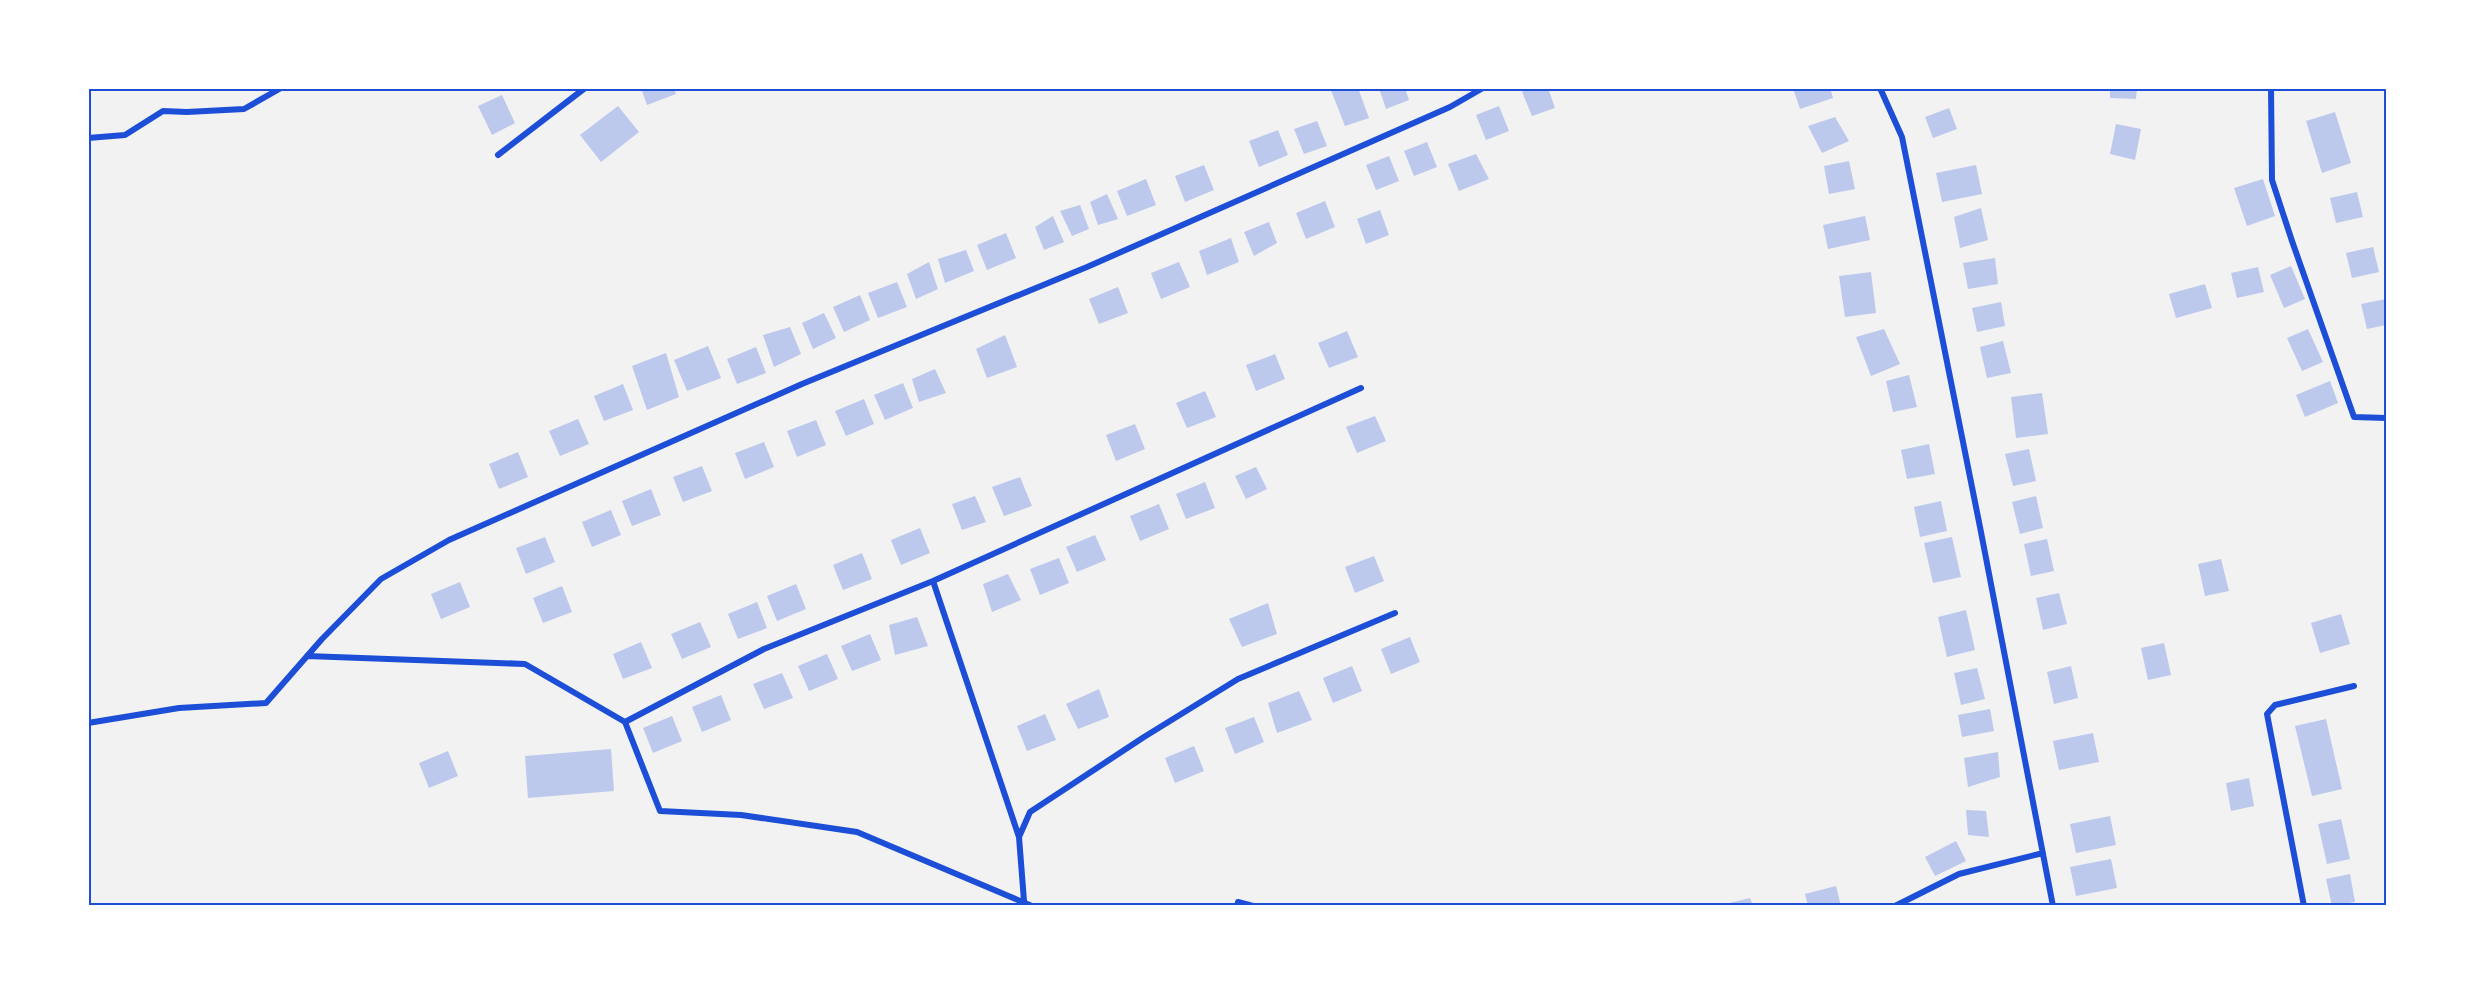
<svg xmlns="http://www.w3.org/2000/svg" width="2475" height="994" viewBox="0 0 2475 994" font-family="Roboto,sans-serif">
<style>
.building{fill:#bdc9ec}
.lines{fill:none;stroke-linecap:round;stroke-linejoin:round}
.minor{stroke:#1d4ed8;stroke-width:6}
.neatline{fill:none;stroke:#1d4ed8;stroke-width:2}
</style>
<rect width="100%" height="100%" fill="#f2f2f2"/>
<path class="building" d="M641,88H674L676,94L647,105Z
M1330,88H1358L1369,118L1345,126Z
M1379,88H1405L1409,100L1386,109Z
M1530,88H1548L1555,108L1532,116L1522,92Z
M1793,88H1830L1833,98L1800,109Z
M2110,88H2137L2136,99L2110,98Z
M502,95L515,123L492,135L478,106Z
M618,106L639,132L601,162L580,135Z
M1499,106L1509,131L1486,140L1476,115Z
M1949,108L1957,129L1933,138L1925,117Z
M2335,112L2351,163L2322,173L2306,121Z
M1835,117L1849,141L1822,153L1808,126Z
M1317,121L1327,146L1304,154L1294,129Z
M2116,124L2141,129L2135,160L2110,154Z
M1278,130L1288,155L1259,167L1249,141Z
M1427,142L1437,167L1414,176L1404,151Z
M1476,154L1489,179L1459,191L1448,164Z
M1389,156L1399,181L1376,190L1366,165Z
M1849,161L1855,189L1829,194L1824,166Z
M1204,165L1214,190L1185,202L1175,176Z
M1976,165L1982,194L1942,202L1936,173Z
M1146,179L1156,205L1127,216L1117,191Z
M2263,179L2275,216L2247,226L2234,188Z
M2357,192L2363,217L2336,223L2330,198Z
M1107,194L1118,219L1098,225L1090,202Z
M1325,201L1335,227L1306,239L1296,213Z
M1080,205L1089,229L1072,236L1060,211Z
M1981,208L1988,240L1960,248L1954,217Z
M1380,210L1389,235L1366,244L1357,219Z
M1053,216L1064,242L1044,250L1035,227Z
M1865,216L1870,240L1828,249L1823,225Z
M1269,222L1277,243L1254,256L1244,232Z
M1006,233L1016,258L987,270L977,245Z
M1231,238L1239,262L1207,275L1199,251Z
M2373,247L2379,272L2352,278L2346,253Z
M966,250L974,271L945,283L938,259Z
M1995,258L1998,284L1968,289L1963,263Z
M929,262L938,289L916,299L907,274Z
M1179,262L1190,287L1161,299L1151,273Z
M2291,266L2305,299L2284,308L2270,275Z
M2258,267L2264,292L2237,298L2231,273Z
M1871,272L1876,313L1845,317L1839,276Z
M897,282L907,307L878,318L868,293Z
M2205,284L2212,308L2176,318L2169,294Z
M1118,287L1128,313L1099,324L1089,299Z
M860,295L870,320L844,332L833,307Z
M2386,299V325L2367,329L2361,304Z
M2001,302L2005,326L1977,332L1972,308Z
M824,313L836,338L813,349L802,323Z
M790,327L801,354L774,367L763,335Z
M1884,329L1900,364L1871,376L1856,337Z
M2308,329L2323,362L2302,371L2287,338Z
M1347,331L1358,357L1329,368L1318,343Z
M1005,335L1017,367L987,378L976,349Z
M2003,341L2011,373L1987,378L1980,347Z
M708,346L721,378L687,391L674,360Z
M756,347L766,373L737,384L727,359Z
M666,353L679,397L647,410L632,366Z
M1275,354L1285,379L1256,391L1246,365Z
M935,369L946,393L919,402L912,379Z
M1909,375L1917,407L1893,412L1886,381Z
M2330,381L2338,403L2305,417L2296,395Z
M903,383L913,408L885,420L874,395Z
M623,384L633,410L604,421L594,396Z
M1205,391L1216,417L1187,428L1176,403Z
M2042,393L2048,434L2016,438L2011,397Z
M864,399L874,424L846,436L835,411Z
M1375,416L1386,441L1357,453L1346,427Z
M578,419L589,444L560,456L549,431Z
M816,420L826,445L797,457L787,431Z
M1135,424L1145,449L1116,461L1106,435Z
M764,442L774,467L745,479L735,453Z
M1929,444L1935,474L1907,479L1901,450Z
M2029,449L2036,481L2013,486L2005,454Z
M518,452L528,477L499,489L489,464Z
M702,466L712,491L683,502L673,477Z
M1256,467L1267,489L1246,499L1235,476Z
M1020,477L1032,506L1004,516L992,487Z
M1205,482L1215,508L1186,519L1176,494Z
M651,489L661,515L632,526L622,501Z
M975,496L986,522L962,530L952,504Z
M2036,496L2043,528L2020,534L2012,502Z
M1941,501L1947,531L1920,537L1914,507Z
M1159,504L1169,529L1140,541L1130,516Z
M611,510L621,535L592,547L582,522Z
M920,528L930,553L901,565L891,540Z
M1095,535L1106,560L1077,572L1066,547Z
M545,537L555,562L526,574L516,548Z
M1952,537L1961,577L1933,583L1924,543Z
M2047,539L2054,571L2031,576L2024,544Z
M862,553L872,579L843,590L833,565Z
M1374,556L1384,581L1355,593L1345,567Z
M1059,558L1069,583L1040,595L1030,569Z
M2221,559L2229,591L2205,596L2198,564Z
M1008,574L1021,600L992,612L983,584Z
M460,582L470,607L441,619L431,594Z
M796,584L806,609L777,621L767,596Z
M562,586L572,612L543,623L533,598Z
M2059,593L2067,624L2043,630L2036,598Z
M757,602L767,628L738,639L728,614Z
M1268,603L1277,634L1242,647L1229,619Z
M1966,610L1975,650L1947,657L1938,617Z
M2341,614L2350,644L2320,653L2311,623Z
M917,617L928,646L895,655L889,625Z
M700,622L711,647L682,659L671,634Z
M870,634L881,660L852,671L841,646Z
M1410,637L1420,662L1391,674L1381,649Z
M641,642L652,668L623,679L613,654Z
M2164,643L2171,675L2148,680L2141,648Z
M827,654L838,679L809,691L798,666Z
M1352,666L1362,691L1333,703L1323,678Z
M2071,666L2078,698L2054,704L2047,672Z
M1977,668L1985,699L1961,705L1954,673Z
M782,673L793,698L764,709L753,684Z
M1099,689L1109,717L1078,729L1066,704Z
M1299,691L1312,720L1277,733L1268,703Z
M721,695L731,720L702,732L692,707Z
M1990,709L1994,731L1962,737L1958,715Z
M1045,714L1056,740L1027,751L1017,726Z
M672,716L682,741L653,753L643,728Z
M1254,717L1264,742L1235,754L1225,728Z
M2326,719L2342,789L2312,796L2295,726Z
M2093,733L2099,762L2059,770L2053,741Z
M1194,746L1204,771L1175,783L1165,758Z
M611,749L614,791L528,798L525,756Z
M448,751L458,776L429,788L419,763Z
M1998,752L2000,777L1968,787L1964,758Z
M2249,778L2254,806L2231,811L2226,783Z
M1966,810L1986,811L1989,837L1968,835Z
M2110,816L2116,845L2076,853L2070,824Z
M2341,819L2350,859L2327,864L2318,824Z
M1956,841L1966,861L1935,876L1925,857Z
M2111,859L2117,888L2076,896L2070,867Z
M2350,874L2355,902L2332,906L2326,879Z
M1836,886L1841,906H1808L1805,894Z
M1750,898L1753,906H1721V905Z"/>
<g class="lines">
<path class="minor" d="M1880,88L1902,137L1980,527L2053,906
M2271,88L2272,180L2292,241L2354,417L2386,418
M88,138L125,135L163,111L187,112L244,109L281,88
M498,155L585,88
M933,581L1019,837
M307,656L525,664L625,722L764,649L933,581L1361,388
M625,722L660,811L741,815L857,832L1032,906
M88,723L179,708L266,703L322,639L381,579L449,540L802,384L1087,267L1450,107L1483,88
M1024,901L1019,837L1030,812L1144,737L1238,679L1395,613
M1237,906L1238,902L1253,906
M1895,906L1959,874L2043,853
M2304,906L2267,714L2275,705L2354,686"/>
</g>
<rect width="2475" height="994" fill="none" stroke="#ffffff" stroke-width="180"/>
<rect x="90" y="90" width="2295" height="814" class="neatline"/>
</svg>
